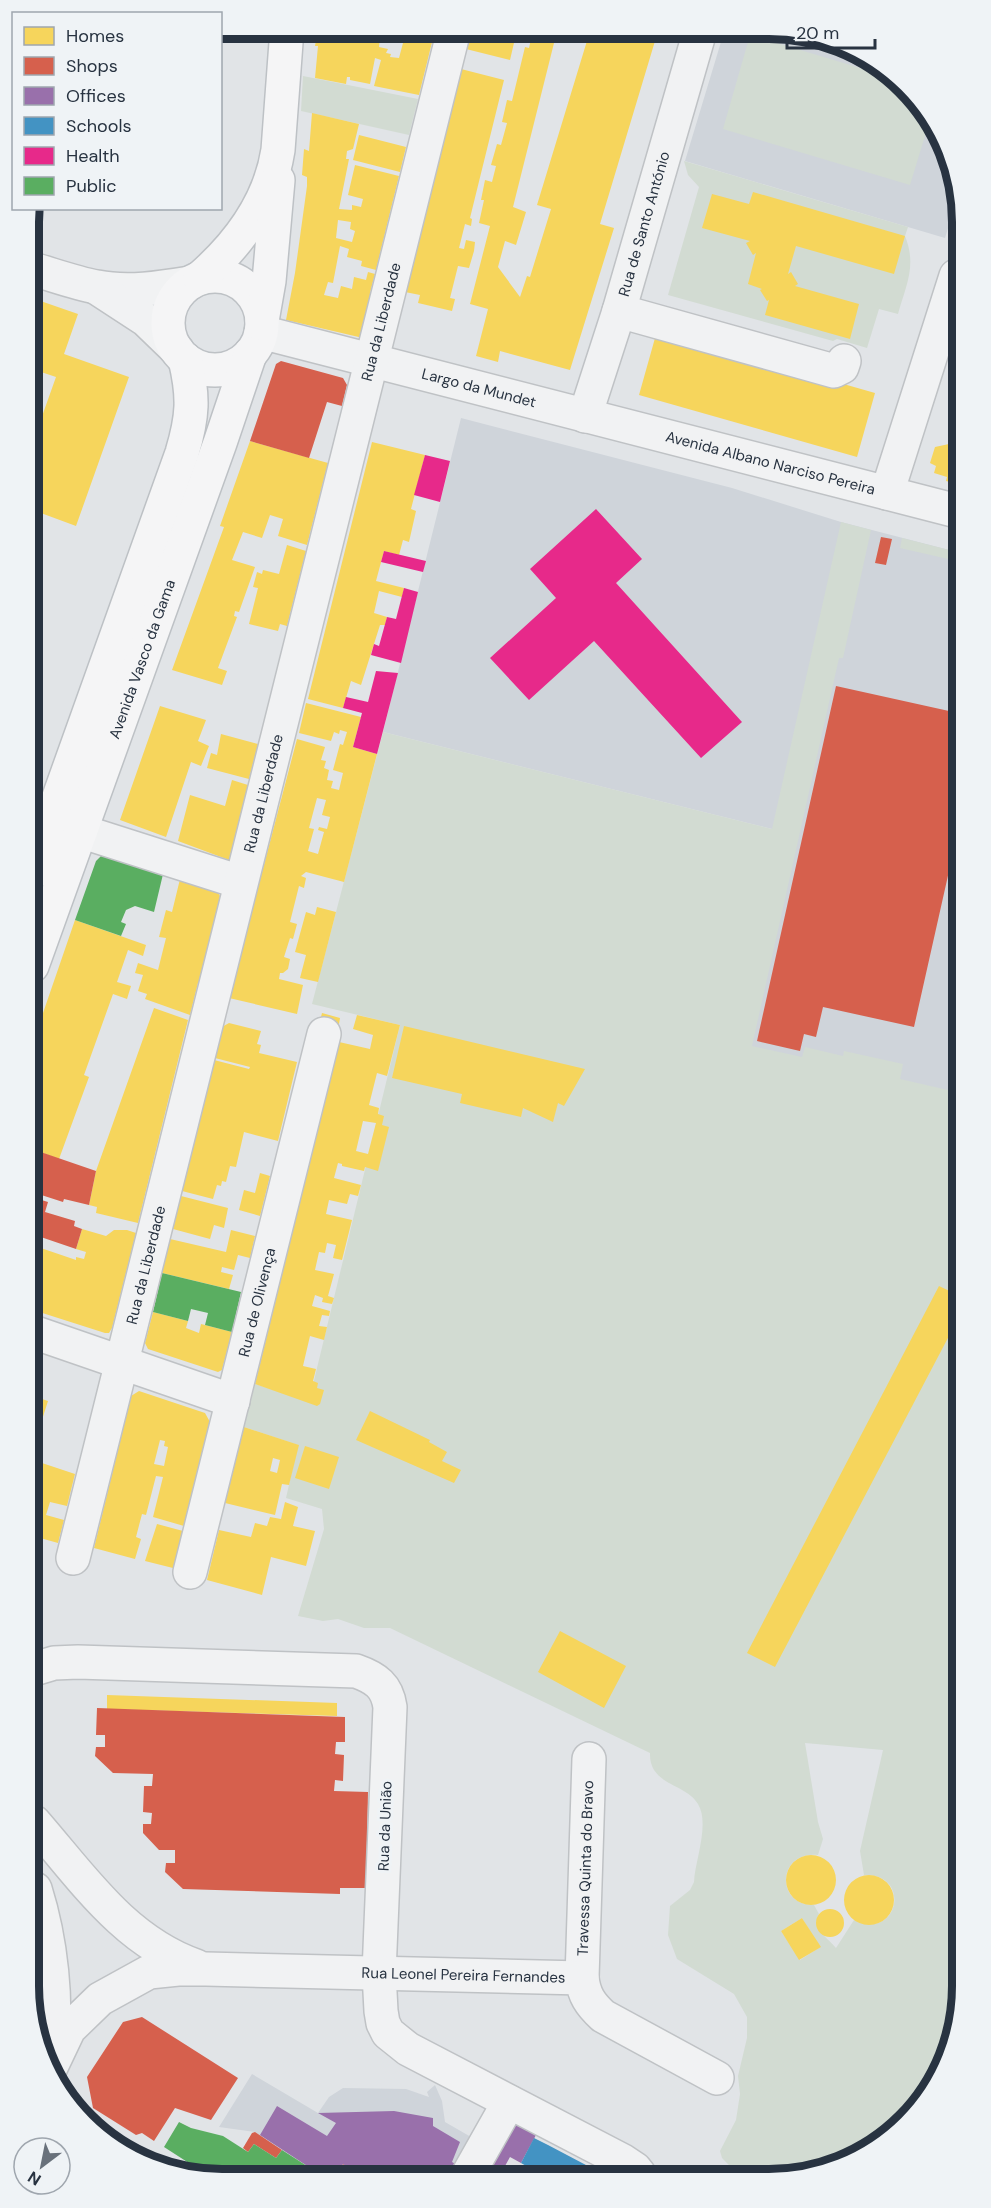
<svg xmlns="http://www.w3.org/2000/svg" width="991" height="2208" viewBox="0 0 991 2208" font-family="'DM Sans',sans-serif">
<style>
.built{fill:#cfd4da}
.green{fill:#d2dbd2;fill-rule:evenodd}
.homes{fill:#f6d55c;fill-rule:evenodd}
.shops{fill:#d6604d}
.offices{fill:#9970ab}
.schools{fill:#4393c3}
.health{fill:#e7298a}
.public{fill:#5aae61}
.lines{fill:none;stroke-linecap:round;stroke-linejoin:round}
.minor-casing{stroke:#bfc2c5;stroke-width:36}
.major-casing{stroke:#bdc1c5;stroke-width:36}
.minor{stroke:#f1f2f3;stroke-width:33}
.major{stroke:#f5f5f6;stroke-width:33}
.labels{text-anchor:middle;stroke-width:6;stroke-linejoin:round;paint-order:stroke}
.street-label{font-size:15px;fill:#283341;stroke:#eff3f6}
.rim{fill:none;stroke:#283341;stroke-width:8}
</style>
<rect width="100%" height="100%" fill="#e1e4e7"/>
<path class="built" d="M724,32H807L897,77L930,115L956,171V202L945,238L685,161Z
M461,418L732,488L841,522L957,552L959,1184L712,1100L772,829L383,732Z
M252,2074L318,2113L329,2097L343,2088L406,2089L429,2097L427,2092L435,2085L442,2101L445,2122L471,2137L456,2175H360L343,2164L336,2175H321L255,2132L219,2127Z"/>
<path class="green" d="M750,35L900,80L931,116L910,185L723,129Z
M303,76L418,99L409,135L301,111Z
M684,161L908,227L905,236C917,266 906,285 898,314L879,309L867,348L837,339L833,341L668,295L699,187L688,175Z
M841,522L871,530L843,658H839L752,1046L802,1057L805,1047L843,1056L844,1051L903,1064L900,1079L952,1091L949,1108L959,1112L962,1999L948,2060L915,2113L876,2147L820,2173H737L722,2158L720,2151L736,2120L740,2094L738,2076L747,2038V2017L734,1994L677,1959L668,1935L670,1906L690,1890L694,1882C695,1860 710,1824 698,1804C686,1783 649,1786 650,1753L390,1628H364L338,1619L323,1621L298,1616L324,1529L322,1509L286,1498L298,1445L244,1427L255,1384L309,1401L400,1025L312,1004L383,732L772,829ZM805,1743L883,1750L860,1851L864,1875C912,1873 899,1941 854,1920L836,1948C827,1937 811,1929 819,1914L814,1905C775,1905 777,1851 818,1855L823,1839L818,1822ZM802,1918L820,1947L800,1960L781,1931Z
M902,538L957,552V561L900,548Z"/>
<path class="homes" d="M318,29H370L369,33L372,34L373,29L435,30L419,95L374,86L381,60L375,58L370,84L350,80V77H347L346,84L315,78L318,46H315ZM380,38L403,43L399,58L390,57L391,54L386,53L388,49L379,47Z
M470,30H517L510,60L466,49Z
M533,30L572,31L570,39L556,35L513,207L526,212L516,245L505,241L498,267L520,297L527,276L530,277L551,209L537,205L590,31H658L600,224L614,228L570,370L500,351L498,362L476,356L488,309L470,304L490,226L479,223L484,200H481L485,180L492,182L496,166L491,165L497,144L501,145L507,123L502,122L507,100L512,101L525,47L529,48Z
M461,69L504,80L470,218L472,219L471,226L465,224L459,248L464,249L466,240L475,242L474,251L469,268L458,266L450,298L455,299L452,311L418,303L420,295L405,292Z
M312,113L359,124L353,149L347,151L346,159H349L339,209L352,210V205L361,207L363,199L348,195L355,165L399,176L376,270L361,266L362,261L347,257L349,249L340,246L333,283L328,282L324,295L338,298L341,286L352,289L354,277L366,280L368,272L375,274L370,293L375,295L363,338L286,320L295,273L307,186V177L302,175L304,149L309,151ZM338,220L351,222L350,229L355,231L352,242L336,238Z
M359,135L406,147L400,172L353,160Z
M753,192L905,236L894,274L796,246L788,274L791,272L798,284L795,286L859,304L850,339L765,315L769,300L767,301L760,290L762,289L748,284L756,253L753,255L746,243L750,241L702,228L712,194L749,204Z
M29,297L78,314L64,354L129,377L76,526L30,509V450L56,377L29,368Z
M657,331L875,393L857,457L639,395Z
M957,421V484L946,481L947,477L934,473L936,466L930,463L935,447L949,444Z
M250,441L328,463L307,545L278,536L283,519L270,515L262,538L243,532L232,560L255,567L239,612L235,611L234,616L237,617L218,668L227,671L222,685L172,670L224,527L220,526Z
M372,442L425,455L411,509L416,511L409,542L403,540L399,555L384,551L376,581L404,588L402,597L379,591L374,613L387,617L385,625H380L361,685L351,681L343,708L308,699Z
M287,545L306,551L287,626L280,624L278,631L249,624L258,588L253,587L257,572L262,574L263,570L279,574Z
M306,703L361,717L353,747L377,754L344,882L306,872L301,876L306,878L304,888L299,886L290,922L297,924L293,939L290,938L284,957L290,959L288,969L283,973H280L279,979L303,985L297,1014L229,998L297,739L325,747L321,760L326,761L324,768L329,770L327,780L333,781L331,788L339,790L343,773L333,770L340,744L343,745L347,732L340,730L339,734L334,732L331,741L299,733ZM317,798L326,800L322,815L330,817L327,829L319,827L318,830L324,832L318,854L308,851L314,829L309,828Z
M160,706L206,720L198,741L209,746L201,766L191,762L166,837L120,820Z
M221,734L258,744L249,779L207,768L211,753L217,755Z
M232,780L248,785L229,860L178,841L190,795L225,806Z
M180,879L217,891L220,896L200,983H198L190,1015L145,999L147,994L138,991L143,975L135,973L138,963L158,970L166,938L159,937L166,910L172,912Z
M317,907L336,912L318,982L300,978L306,955L295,952L306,912L315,915Z
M75,920L146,945L143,956L128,950L117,982L131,986L127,999L113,994L84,1075L89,1077L59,1159L32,1149V1045Z
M154,1008L188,1020L138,1223L96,1213L97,1207L89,1205L96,1171Z
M322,1013L340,1018L338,1030L319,1025Z
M357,1015L400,1025L387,1076L377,1073L369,1105L379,1108L378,1114L384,1116L382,1125L389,1127L378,1171L365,1167L364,1171L342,1166V1164L338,1163L334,1178L361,1185L358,1196L350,1194L347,1204L329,1200L326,1214L352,1220L342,1260L333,1258L336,1245L327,1243L325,1253L319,1252L315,1270L334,1274L328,1296L334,1298L332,1304L322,1302L323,1298L315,1295L312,1306L330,1311L329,1316L322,1315L319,1326L327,1327L324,1340L310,1336L303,1366L316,1369L313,1381L318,1383L317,1388L324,1390L320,1404L317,1406L255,1384L339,1042L370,1049L373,1035L353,1029ZM363,1121L376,1123L368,1154L356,1151Z
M229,1023L261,1031L257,1044L261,1045L259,1053L297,1062L278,1141L244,1132L236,1167L230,1166L226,1182L222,1181L221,1186L217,1185L213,1199L182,1191L214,1060L249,1069L250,1067L215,1058L222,1027Z
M404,1026L446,1036L585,1069L564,1106L558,1103L553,1122L523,1108L521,1117L460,1103L462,1094L392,1078Z
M260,1173L270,1176L260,1216L239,1210L244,1190L255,1193Z
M181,1196L228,1208L224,1228L214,1225L210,1239L173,1229Z
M82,1229L106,1236L114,1230H127L136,1233L112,1328L109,1333H105L33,1310L32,1245L76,1260V1257L84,1259L86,1252L76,1249Z
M231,1230L255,1236L250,1258L238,1255L234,1270L222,1267L221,1272L233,1275L229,1289L162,1273L170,1239L226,1252Z
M939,1286L960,1296V1315L775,1667L747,1653Z
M153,1312L188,1321L186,1328L199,1333L201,1324L232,1332L222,1370L218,1372L148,1349L145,1343Z
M139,1391L205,1413L210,1422L184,1526L153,1517L163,1477L156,1476L146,1515L142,1514L136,1537L141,1539L135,1559L94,1548L131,1396ZM160,1440L165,1441L164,1446L168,1447L164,1466L154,1464Z
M33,1396L48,1401L34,1445H33Z
M370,1411L430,1440L429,1442L447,1452L442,1461L461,1470L454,1483L356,1440Z
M244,1427L299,1445L289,1485L282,1484L275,1515L225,1503ZM273,1458L280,1460L277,1473L270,1471Z
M305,1446L339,1457L329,1489L295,1478Z
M33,1460L75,1474L67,1506L50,1502L46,1515L64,1520L58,1543L33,1536Z
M285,1502L298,1507L293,1526L315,1531L306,1566L271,1557L262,1595L207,1580L219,1530L251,1537L255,1523L267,1526L270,1517L281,1519Z
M157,1524L183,1531L173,1568L145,1561Z
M560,1631L626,1666L604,1708L538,1672Z
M107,1695L337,1703V1716L107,1709Z
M786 1880a25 25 0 1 1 50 0a25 25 0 1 1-50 0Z
M844 1900a25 25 0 1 1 50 0a25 25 0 1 1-50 0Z
M816 1923a14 14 0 1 1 28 0a14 14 0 1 1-28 0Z
M802,1918L821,1947L799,1960L781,1931Z"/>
<path class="shops" d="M281,361L343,378L347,385L342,406L327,402L309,458L250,441L276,364Z
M881,537L892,539L886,565L875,563Z
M836,686L958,713V831L914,1027L823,1007L816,1037L804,1034L800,1051L757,1041Z
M32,1149L96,1171L89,1205L64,1199L63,1202L32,1192Z
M32,1197L48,1202L45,1212L75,1221L74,1226L82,1229L76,1249L32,1234Z
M97,1708L345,1717V1742H336L335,1754L344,1755L343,1781L335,1780L334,1791L368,1792L366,1888H340V1894L183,1889L165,1872L166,1863H175V1850H159L143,1833V1824H151L152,1813L143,1812L144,1786H152L153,1774L113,1773L95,1756L96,1747H105V1735H96Z
M142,2017L238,2078L211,2120L175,2108L154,2141L142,2133L136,2135L93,2108L87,2077L123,2022Z
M255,2132L282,2150L276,2158L254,2144L248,2152L243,2148L252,2133Z
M343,2164L360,2175H336Z"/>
<path class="offices" d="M277,2106L327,2136L336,2123L318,2113L394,2111L433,2118V2126L460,2142L452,2162L459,2166L456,2175H427L419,2170L422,2175H360L343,2164L336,2175H321L260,2135Z
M505,2119L536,2135L521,2163L510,2157L505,2166L516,2172L515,2174H475Z"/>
<path class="schools" d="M534,2138L548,2145L603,2174H533L535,2171L521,2163Z"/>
<path class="health" d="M425,455L450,461L440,502L414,495Z
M596,509L642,559L616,583L742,722L701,758L594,641L529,700L490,658L556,598L530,569Z
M384,551L426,561L423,572L381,562Z
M404,588L418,592L401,663L371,655L374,644L379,646L387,617L396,619Z
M376,671L398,673L377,754L353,747L362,713L343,708L346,697L368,702Z"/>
<path class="public" d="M108,852L164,870L154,912L135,906L126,910L121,922L126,924L121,936L75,920L96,861L101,856Z
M162,1273L241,1292L232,1332L205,1325L208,1313L191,1309L188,1321L153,1312Z
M179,2122L191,2128L223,2136L248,2152L254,2144L276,2158L282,2150L321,2175L209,2176L164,2147Z"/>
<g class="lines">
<g class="minor-casing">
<g id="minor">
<path d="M29,268C51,274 74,283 97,287C127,293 160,288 190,283"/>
<path d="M97,288L146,320L177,350"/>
<path d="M619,311L834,371L842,367L844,361"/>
<path id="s1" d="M261,332L957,511"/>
<path id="s2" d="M585,416L619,311L700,31"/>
<path d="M887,493L956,276"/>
<path d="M52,822L240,882"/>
<path d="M33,1332L233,1401"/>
<path id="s3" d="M73,1558L454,30"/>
<path id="s4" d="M190,1572L324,1034"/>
<path d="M34,1669L54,1663L78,1662L356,1671C376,1678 387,1686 390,1707L379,1973L381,2011L383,2023L388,2033L408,2049L623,2161L635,2169L639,2174"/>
<path d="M34,1822C82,1877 124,1941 196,1966"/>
<path d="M35,1889C51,1940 58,2002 51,2055"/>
<path id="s5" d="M582,1978L589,1759"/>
<path id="s6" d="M50,2069L69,2029L100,1999L149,1972L178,1969H206L582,1978C584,1995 590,2004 603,2016L717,2078"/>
<path d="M470,2171L509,2102"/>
</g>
</g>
<g class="major-casing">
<g id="major">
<circle cx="215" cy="323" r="47"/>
<path d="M200,278C239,244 270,202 278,150L287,29"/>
<path d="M262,321L269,281L278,180"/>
<path d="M31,875L182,453C193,416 194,397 185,359"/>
<path id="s7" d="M32,966L220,443L250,354"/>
</g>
</g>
<use href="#minor" class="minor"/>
<use href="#major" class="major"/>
</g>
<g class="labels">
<g class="street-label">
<text dy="5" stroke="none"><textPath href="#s2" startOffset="201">Rua de Santo António</textPath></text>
<text dy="5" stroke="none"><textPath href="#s3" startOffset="1274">Rua da Liberdade</textPath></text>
<text dy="5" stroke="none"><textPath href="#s1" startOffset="225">Largo da Mundet</textPath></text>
<text dy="5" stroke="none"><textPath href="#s1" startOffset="526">Avenida Albano Narciso Pereira</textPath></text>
<text dy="5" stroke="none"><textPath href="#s7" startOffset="326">Avenida Vasco da Gama</textPath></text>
<text dy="5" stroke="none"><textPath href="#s3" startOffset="788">Rua da Liberdade</textPath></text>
<text dy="5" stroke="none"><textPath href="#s3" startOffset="302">Rua da Liberdade</textPath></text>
<text dy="5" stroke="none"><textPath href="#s4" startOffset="278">Rua de Olivença</textPath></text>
<text transform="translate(385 1826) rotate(-88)" y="5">Rua da União</text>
<text dy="5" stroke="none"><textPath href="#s5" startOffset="110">Travessa Quinta do Bravo</textPath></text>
<text dy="5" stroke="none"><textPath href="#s6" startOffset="458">Rua Leonel Pereira Fernandes</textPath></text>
</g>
</g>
<path d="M0 0H991V2208H0ZM222 39H769A183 183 0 0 1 952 222V1986A183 183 0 0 1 769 2169H222A183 183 0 0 1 39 1986V222A183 183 0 0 1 222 39Z" fill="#eff3f6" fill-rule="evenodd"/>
<path class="rim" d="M222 39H769A183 183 0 0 1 952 222V1986A183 183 0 0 1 769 2169H222A183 183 0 0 1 39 1986V222A183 183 0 0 1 222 39Z"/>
<rect x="12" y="12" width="210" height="198" fill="#eff3f6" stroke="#9fa6ae" stroke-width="1.5"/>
<rect x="24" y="27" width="30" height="18" fill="#f6d55c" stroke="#9fa6ae" stroke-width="1.5"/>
<text x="66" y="42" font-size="18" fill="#283341">Homes</text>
<rect x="24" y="57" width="30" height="18" fill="#d6604d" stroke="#9fa6ae" stroke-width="1.5"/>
<text x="66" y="72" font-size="18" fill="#283341">Shops</text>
<rect x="24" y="87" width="30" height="18" fill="#9970ab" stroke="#9fa6ae" stroke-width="1.5"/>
<text x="66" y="102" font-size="18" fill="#283341">Offices</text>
<rect x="24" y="117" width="30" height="18" fill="#4393c3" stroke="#9fa6ae" stroke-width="1.5"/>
<text x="66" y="132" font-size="18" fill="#283341">Schools</text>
<rect x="24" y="147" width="30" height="18" fill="#e7298a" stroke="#9fa6ae" stroke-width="1.5"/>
<text x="66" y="162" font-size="18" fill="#283341">Health</text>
<rect x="24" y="177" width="30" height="18" fill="#5aae61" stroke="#9fa6ae" stroke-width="1.5"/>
<text x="66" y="192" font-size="18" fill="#283341">Public</text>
<g transform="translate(42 2166) rotate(212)"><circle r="28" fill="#eff3f6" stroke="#9fa6ae" stroke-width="1.5"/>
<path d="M0-4.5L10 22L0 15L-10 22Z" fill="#69717b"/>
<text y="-9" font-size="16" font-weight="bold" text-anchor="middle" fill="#283341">N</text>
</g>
<path d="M787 39v9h88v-9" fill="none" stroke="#283341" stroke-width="3"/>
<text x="796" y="39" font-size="18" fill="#283341" stroke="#eff3f6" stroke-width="4.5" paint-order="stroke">20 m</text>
</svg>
